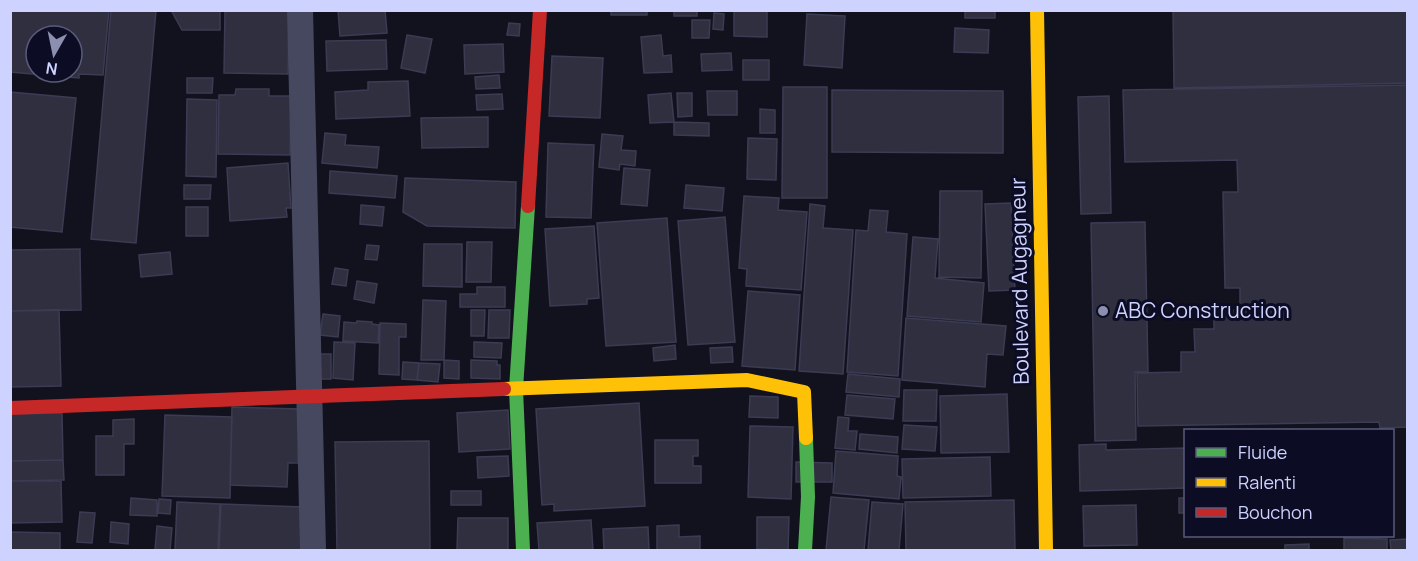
<svg xmlns="http://www.w3.org/2000/svg" width="1418" height="561" viewBox="0 0 1418 561" font-family="Manrope,sans-serif">
<style>
.building{fill:#2f2f40;stroke:#3b3c53;stroke-width:1.5;fill-rule:evenodd}
.lines{fill:none;stroke-linecap:round;stroke-linejoin:round}
.street{stroke:#45485f;stroke-width:26}
.fast{stroke:#4caf50;stroke-width:14}
.slow{stroke:#ffc107;stroke-width:14}
.jam{stroke:#c62828;stroke-width:14}
.poi-dot{fill:#8c8fb0;stroke:#0c0c24;stroke-width:2}
.labels{text-anchor:middle;stroke-width:6;stroke-linejoin:round;paint-order:stroke}
.street-label{font-size:21px;fill:#ced2ff;stroke:#0c0c24}
.poi-label{font-size:21px;fill:#ced2ff;stroke:#0c0c24;text-anchor:start}
</style>
<rect width="100%" height="100%" fill="#12121e"/>
<path class="building" d="M10,10H109L103,75L79,74V78L10,72ZM36,36H72V72H36Z
M111,10H156L136,243L91,239Z
M171,10H220V30H182Z
M225,10H289L288,74L224,73Z
M338,10H385L387,33L340,36Z
M611,10H647V15H611Z
M674,10H697V16H674Z
M734,10H767V37L734,36Z
M965,10H995V18H965Z
M1173,10H1408V83L1174,88Z
M714,13L724,14L723,30L713,29Z
M807,14L845,16L842,68L804,65Z
M692,20H710L709,38H692Z
M509,23L520,24L519,36L507,35Z
M955,28L989,30L988,53L954,52Z
M407,35L432,39L425,73L401,68Z
M661,35L663,56L671,55L672,72L644,73L641,37Z
M386,40L387,69L327,71L326,41Z
M503,44L504,72L465,74L464,45Z
M731,53L732,70L702,71L701,54Z
M552,56L603,58L600,118L549,116Z
M743,60H769V80H743Z
M499,75L500,88L476,89L475,77Z
M187,78H213L212,93H187Z
M408,81L410,116L336,119L335,92L368,90V82Z
M1408,85V427L1380,428L1379,422L1138,426L1137,373L1181,372V352H1195L1194,329H1214V311L1240,310V288H1225L1223,192H1238L1237,160L1125,162L1123,90Z
M783,87H827V198H782Z
M236,89H269V96H291L290,155L218,154L219,95H235Z
M832,90L1003,91V153L832,152Z
M707,91H737V115H708Z
M10,92L76,98L62,232L10,227Z
M671,93L674,122L650,123L648,95Z
M677,93H692V116L678,117Z
M502,94L503,109L477,110L476,95Z
M1109,96L1111,213L1081,214L1078,97Z
M187,99L217,100L216,177L186,176Z
M760,109L775,110V133H760Z
M488,117V147L422,148L421,118Z
M674,122L709,123V136L674,135Z
M325,133L346,135L345,145L379,147L377,168L322,163Z
M602,134L623,136L621,150L636,151L635,166L620,164L619,170L599,167Z
M748,138L777,139L776,180L747,179Z
M548,143L594,145L591,218L546,217Z
M288,163L291,208H286L287,217L230,221L227,168Z
M624,168L650,170L647,206L621,204Z
M330,171L397,176L395,198L329,193Z
M405,178L516,182L515,228L427,226L403,212Z
M184,185H211L210,199H184Z
M686,185L724,188L722,211L684,208Z
M940,191H982L981,278L939,277Z
M744,196L779,198L778,210L807,212L801,290L746,286L747,269L739,268Z
M1011,203L1015,290L989,291L985,204Z
M810,204L825,206L823,228L853,230L843,374L799,371Z
M361,205L384,207L382,226L360,224Z
M186,207H208V236H186Z
M870,210L888,211L886,232L907,234L898,376L847,372L856,230L868,231Z
M725,217L735,342L688,345L678,221Z
M667,218L676,342L606,346L597,223Z
M1145,222L1148,372H1135L1136,440L1095,441L1091,223Z
M594,226L599,298L587,299V304L550,306L545,229Z
M913,237L938,239L935,278L984,283L981,322L907,316Z
M467,242H492L491,282H466Z
M424,244H462V287L423,286Z
M367,245L379,246L377,260L365,259Z
M80,249L81,310L10,311V250Z
M170,252L172,274L141,277L139,255Z
M335,268L348,270L346,286L332,284Z
M357,281L377,284L374,303L354,299Z
M477,287H505V307H460V294H477Z
M748,291L800,295L795,370L742,366Z
M423,300L446,301L444,360H421Z
M59,310L61,386L10,387V311Z
M471,310H485L484,336H471Z
M489,310H510L509,338H488Z
M323,314L340,316L338,337L320,335Z
M906,318L1006,326L1003,355L987,354L985,387L902,380Z
M357,321L372,322V324L379,325L378,343L343,341L344,322L356,323Z
M380,323L406,324V337H399V375L379,374Z
M334,342L355,343L353,380L333,378Z
M474,342L502,343L501,358L474,357Z
M675,345L676,359L654,361L653,348Z
M732,347L733,362L711,363L710,348Z
M317,354H331V379H317Z
M444,360L459,361V379L444,378Z
M471,360L497,361V365H500V379L471,378Z
M403,362L419,363L417,380L402,379Z
M419,363L440,364L438,382L417,380Z
M848,374L900,379L899,397L846,392Z
M904,390H937L936,421H903Z
M1007,394L1009,452L941,453L940,396Z
M847,395L895,399L893,419L845,415Z
M750,396L778,397V418L749,417Z
M639,403L645,506L554,511V504L542,505L536,409Z
M232,407L300,409L298,463H288L287,487L230,485Z
M508,410L510,449L459,452L457,413Z
M62,413L63,460L10,461V414Z
M165,415L232,417L230,498L162,496Z
M838,417L849,418L848,431H857L855,450L835,448Z
M134,419V444H124V475H96V436H113V420Z
M904,425L937,427L935,451L902,449Z
M750,426L793,427L791,499L748,497Z
M860,434L898,437L897,453L859,449Z
M655,440H698V456H693V466H701V483H655Z
M429,441L430,550H337L335,442Z
M1106,444V450L1186,448V488L1080,491L1079,445Z
M836,451L898,456L897,476L901,477L899,499L833,493Z
M508,456L509,476L478,478L477,457Z
M990,457L991,496L903,498L902,459Z
M63,460L64,480L10,481V461Z
M796,462L832,463V482H796Z
M10,481H61L62,522L10,523Z
M451,491H481V505H451Z
M831,497L869,500L864,550H826Z
M131,498L157,500V516L130,515Z
M1179,498H1186V513H1179Z
M159,499L171,500L170,514L158,513Z
M1014,500L1015,550H906L905,502Z
M177,502L220,504L218,550H175Z
M872,502L903,504L899,550H868Z
M221,504L304,507L302,550H219Z
M1136,505L1137,545L1084,546L1083,506Z
M80,512L95,513L92,543L77,542Z
M757,517H789L788,550L757,549Z
M458,518H508V550H457Z
M591,520L593,550H539L537,523Z
M111,522L129,524L128,544L110,542Z
M679,525V537L700,536V550H657V526Z
M157,526L172,528L170,550H155Z
M648,527L649,550H604L603,529Z
M10,532L60,533V550H10Z
M1344,538L1387,539V550H1344Z
M1408,539V550H1391L1390,540Z
M1309,544V550H1285V545Z"/>
<g class="lines">
<path class="street" d="M300,10L313,550"/>
<path class="fast" d="M523,550L516,389L528,206
M805,550L808,497L806,438"/>
<path class="slow" d="M1037,10L1046,550
M504,389L747,380L804,392L806,438"/>
<path class="jam" d="M528,206L540,10
M10,408L504,389"/>
</g>
<circle class="poi-dot" cx="1103" cy="311" r="6"/>
<g class="labels">
<g class="street-label">
<text transform="translate(1020 281) rotate(-91)" y="7">Boulevard Augagneur</text>
</g>
<g class="poi-label">
<text x="1115" y="318">ABC Construction</text>
</g>
</g>
<rect width="1418" height="561" fill="none" stroke="#ced2ff" stroke-width="24"/>
<rect x="1184" y="429" width="210" height="108" fill="#0c0c24" stroke="#5a5b7c" stroke-width="1.5"/>
<rect x="1196" y="448" width="30" height="9" fill="#4caf50" stroke="#5a5b7c" stroke-width="1.5"/>
<text x="1238" y="459" font-size="18" fill="#ced2ff">Fluide</text>
<rect x="1196" y="478" width="30" height="9" fill="#ffc107" stroke="#5a5b7c" stroke-width="1.5"/>
<text x="1238" y="489" font-size="18" fill="#ced2ff">Ralenti</text>
<rect x="1196" y="508" width="30" height="9" fill="#c62828" stroke="#5a5b7c" stroke-width="1.5"/>
<text x="1238" y="519" font-size="18" fill="#ced2ff">Bouchon</text>
<g transform="translate(54 54) rotate(189)"><circle r="28" fill="#0c0c24" stroke="#5a5b7c" stroke-width="1.5"/>
<path d="M0-4.5L10 22L0 15L-10 22Z" fill="#8c8fb0"/>
<text y="-9" font-size="16" font-weight="bold" text-anchor="middle" fill="#ced2ff">N</text>
</g>
</svg>
